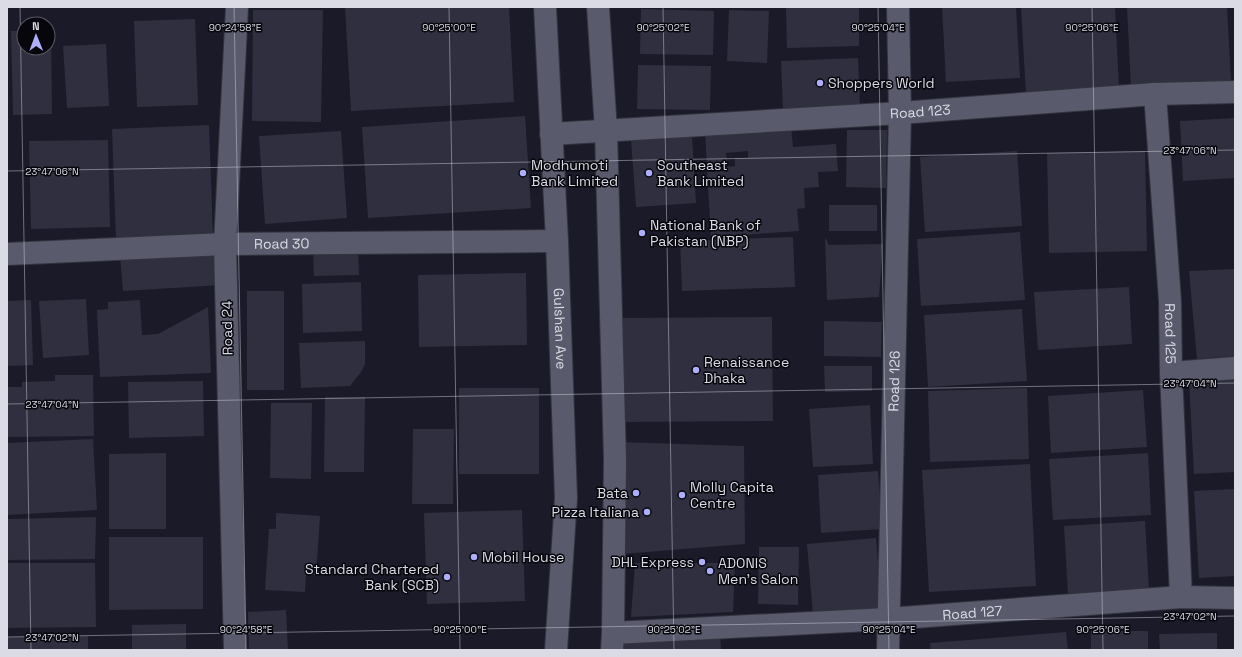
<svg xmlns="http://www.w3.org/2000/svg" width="1242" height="657" viewBox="0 0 1242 657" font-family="'Space Grotesk',sans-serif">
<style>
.building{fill:#2f2f3f}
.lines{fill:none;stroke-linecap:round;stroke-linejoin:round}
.minor-casing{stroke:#343440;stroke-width:24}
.secondary-casing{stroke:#343440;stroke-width:24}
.minor{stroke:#595a6b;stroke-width:22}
.secondary{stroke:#595a6b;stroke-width:22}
.ticks{fill:none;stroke:#dadbe5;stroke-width:1;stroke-opacity:0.45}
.poi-dot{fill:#adaffb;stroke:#06060c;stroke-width:1.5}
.labels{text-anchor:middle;stroke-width:3;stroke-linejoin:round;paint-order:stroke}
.poi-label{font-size:14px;fill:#dadbe5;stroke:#06060c;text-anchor:start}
.street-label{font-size:14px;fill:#dadbe5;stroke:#06060c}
.ticks-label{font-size:10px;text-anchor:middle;fill:#dadbe5;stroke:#06060c;stroke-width:3;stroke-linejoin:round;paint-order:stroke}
</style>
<rect width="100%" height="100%" fill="#1a1a29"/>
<path class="building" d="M345,7H509L514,102L351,111Z
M786,7H859V46L787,48Z
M942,7H1016L1020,78L946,82Z
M1021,7H1115L1119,90L1026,95Z
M1127,7H1227L1231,81L1131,87Z
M641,9L714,11L713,55L640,54Z
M253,10H323L321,122L252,121Z
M729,10L769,11L767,63L727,61Z
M195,19L198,105L137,107L134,21Z
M11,31H24V48H48V31H51L52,114L13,115Z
M106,44L109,106L67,108L63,46Z
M858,58L860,106L783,110L781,61Z
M638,65L711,66L710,110L637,109Z
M525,116L531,208L368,218L362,127Z
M1235,118V178L1183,181L1180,121Z
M209,125L213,237L116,240L112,129Z
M791,127L793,147L836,144L838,171L818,172L819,187L804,188L805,208L797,209L799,231L711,237L707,172L727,171L726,167L735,166V158H748V151L726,153L727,162L719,163L720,165L707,166L705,132Z
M847,130H887L886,188L846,187Z
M341,131L347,218L265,224L259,136Z
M692,136L696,203L636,207L631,140Z
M108,140L110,227L31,229L29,141Z
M1017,151L1022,226L925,232L920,157Z
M1145,151L1147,251L1049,253L1047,153Z
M829,205H877V231H829Z
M1020,232L1025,300L921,306L917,239Z
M793,237L795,287L682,291L680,241Z
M825,237L829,245L883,244L879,297L827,300Z
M220,248L222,285L123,291L120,255Z
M358,249L359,275L314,276L313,250Z
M1235,269V356L1197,359L1189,271Z
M526,273L527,345L419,347L418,275Z
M361,282L362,331L303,333L302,284Z
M1129,287L1132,344L1038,350L1034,292Z
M247,291H284V390H247Z
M86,299L89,355L43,358L39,301Z
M31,300L33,365L7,366V301Z
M140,300L142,335L158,334L208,307L211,373L100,377L97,310L108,309V302Z
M1022,309L1027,381L928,387L924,315Z
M772,317L773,421L620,422V318Z
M824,321L882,322L881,357L824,356Z
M365,341V364L361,372L350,386L301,388L299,343Z
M824,366H872V391L825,392Z
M55,375H93L94,436L7,437V387H22V382L55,381Z
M1235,379V472L1194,474L1189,381Z
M203,381L204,436L129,438L128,382Z
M459,388H539V474H459Z
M1027,388L1029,459L930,462L928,391Z
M1143,390L1147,447L1051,453L1048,396Z
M325,397H365L364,472H324Z
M271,403H312L311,479L270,478Z
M870,405L873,464L813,467L809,409Z
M413,429H454L453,504H412Z
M93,439L97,510L7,515V443Z
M619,442L744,446L745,544L622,554Z
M166,453V529H109V454Z
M1148,453L1151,515L1053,520L1049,459Z
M1030,464L1036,586L929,592L922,470Z
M878,471L882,529L821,533L818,475Z
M1235,489V576L1199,578L1194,491Z
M522,510L525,601L427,604L424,513Z
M276,513L320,516L316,575L306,574L305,592L265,590L269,529H276Z
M96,517L95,559L7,560V519Z
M1145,521L1149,590L1068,594L1064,526Z
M109,537H203V609L109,610Z
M876,538L882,609L813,615L807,544Z
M759,547H799L798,605L758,604Z
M7,563H95L96,627L7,628Z
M635,563H735L733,612L631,617Z
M286,610L288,650H249L248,612Z
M186,624V650H132V625Z
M1091,631H1148V650H1091Z
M1066,632L1068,650H931L930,643Z
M720,633L721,650H621V635Z
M1217,633V650H1160L1159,634Z
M88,636V650H7V637Z"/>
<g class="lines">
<g class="minor-casing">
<g id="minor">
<path id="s1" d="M1155,94L1170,301L1171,373L1181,597"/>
<path id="s2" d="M551,134L900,113L1155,94L1235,92"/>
<path id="s3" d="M7,254L225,244L557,241"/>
<path d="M1171,373L1235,368"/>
<path id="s4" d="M613,633L888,619L1181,597L1235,598"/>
<path d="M235,650L225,244L237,7"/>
<path id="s5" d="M888,650L900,113L898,7"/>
</g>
</g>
<g class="secondary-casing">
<g id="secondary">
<path id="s6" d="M545,7L557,241L566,498L556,650"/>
<path d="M598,7L606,131L615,460L613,633L612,650"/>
</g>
</g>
<use href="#minor" class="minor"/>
<use href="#secondary" class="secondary"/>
</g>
<path class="ticks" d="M20,7L31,650M234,7L246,650M449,7L460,650M663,7L674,650M878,7L889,650M1092,7L1103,650M7,171L1235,150M7,404L1235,383M7,637L1235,616"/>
<g class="poi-dot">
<circle cx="820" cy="83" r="4"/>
<circle cx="523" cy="173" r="4"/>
<circle cx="649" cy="173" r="4"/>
<circle cx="642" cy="233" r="4"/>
<circle cx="696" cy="370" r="4"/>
<circle cx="636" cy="493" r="4"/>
<circle cx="682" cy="495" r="4"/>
<circle cx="647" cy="512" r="4"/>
<circle cx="474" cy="557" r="4"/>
<circle cx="702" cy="562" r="4"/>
<circle cx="710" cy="571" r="4"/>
<circle cx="447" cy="577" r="4"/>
</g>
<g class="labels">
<g class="poi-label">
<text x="828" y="88">Shoppers World</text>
<text x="531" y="170">Modhumoti<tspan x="531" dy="16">Bank Limited</tspan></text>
<text x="657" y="170">Southeast<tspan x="657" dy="16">Bank Limited</tspan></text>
<text x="650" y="230">National Bank of<tspan x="650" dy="16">Pakistan (NBP)</tspan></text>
<text x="704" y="367">Renaissance<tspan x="704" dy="16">Dhaka</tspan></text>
<text x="690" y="492">Molly Capita<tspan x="690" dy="16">Centre</tspan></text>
<text x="628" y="498" text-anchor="end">Bata</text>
<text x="639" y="517" text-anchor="end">Pizza Italiana</text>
<text x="482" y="562">Mobil House</text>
<text x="694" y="567" text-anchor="end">DHL Express</text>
<text x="718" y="568">ADONIS<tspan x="718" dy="16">Men's Salon</tspan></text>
<text x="439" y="574" text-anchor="end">Standard Chartered<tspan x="439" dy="16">Bank (SCB)</tspan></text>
</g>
<g class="street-label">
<text dy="5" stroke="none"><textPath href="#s2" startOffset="370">Road 123</textPath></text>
<text dy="5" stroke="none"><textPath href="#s3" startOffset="275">Road 30</textPath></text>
<text transform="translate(227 328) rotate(-91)" y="5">Road 24</text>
<text dy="5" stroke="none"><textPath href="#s6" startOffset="322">Gulshan Ave</textPath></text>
<text dy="5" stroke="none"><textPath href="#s1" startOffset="240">Road 125</textPath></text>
<text dy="5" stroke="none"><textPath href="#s5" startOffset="269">Road 126</textPath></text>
<text dy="5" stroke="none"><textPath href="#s4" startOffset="360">Road 127</textPath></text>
</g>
</g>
<g class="ticks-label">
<text x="235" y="31">90°24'58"E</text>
<text x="449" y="31">90°25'00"E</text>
<text x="663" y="31">90°25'02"E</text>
<text x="878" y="31">90°25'04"E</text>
<text x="1092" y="31">90°25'06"E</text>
<text x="1190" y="154">23°47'06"N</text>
<text x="52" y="175">23°47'06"N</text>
<text x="1190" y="387">23°47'04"N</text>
<text x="52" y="408">23°47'04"N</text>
<text x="1190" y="620">23°47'02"N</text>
<text x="246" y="633">90°24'58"E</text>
<text x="460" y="633">90°25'00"E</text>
<text x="674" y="633">90°25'02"E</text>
<text x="889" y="633">90°25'04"E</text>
<text x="1103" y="633">90°25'06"E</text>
<text x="52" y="641">23°47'02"N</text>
</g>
<rect width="1242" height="657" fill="none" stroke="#dadbe5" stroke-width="16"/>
<g transform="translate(36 36) rotate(359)"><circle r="19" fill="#06060c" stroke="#5b5b63"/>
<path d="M0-3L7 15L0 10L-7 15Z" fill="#adaffb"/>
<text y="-6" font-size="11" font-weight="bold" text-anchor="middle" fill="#dadbe5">N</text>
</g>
</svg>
